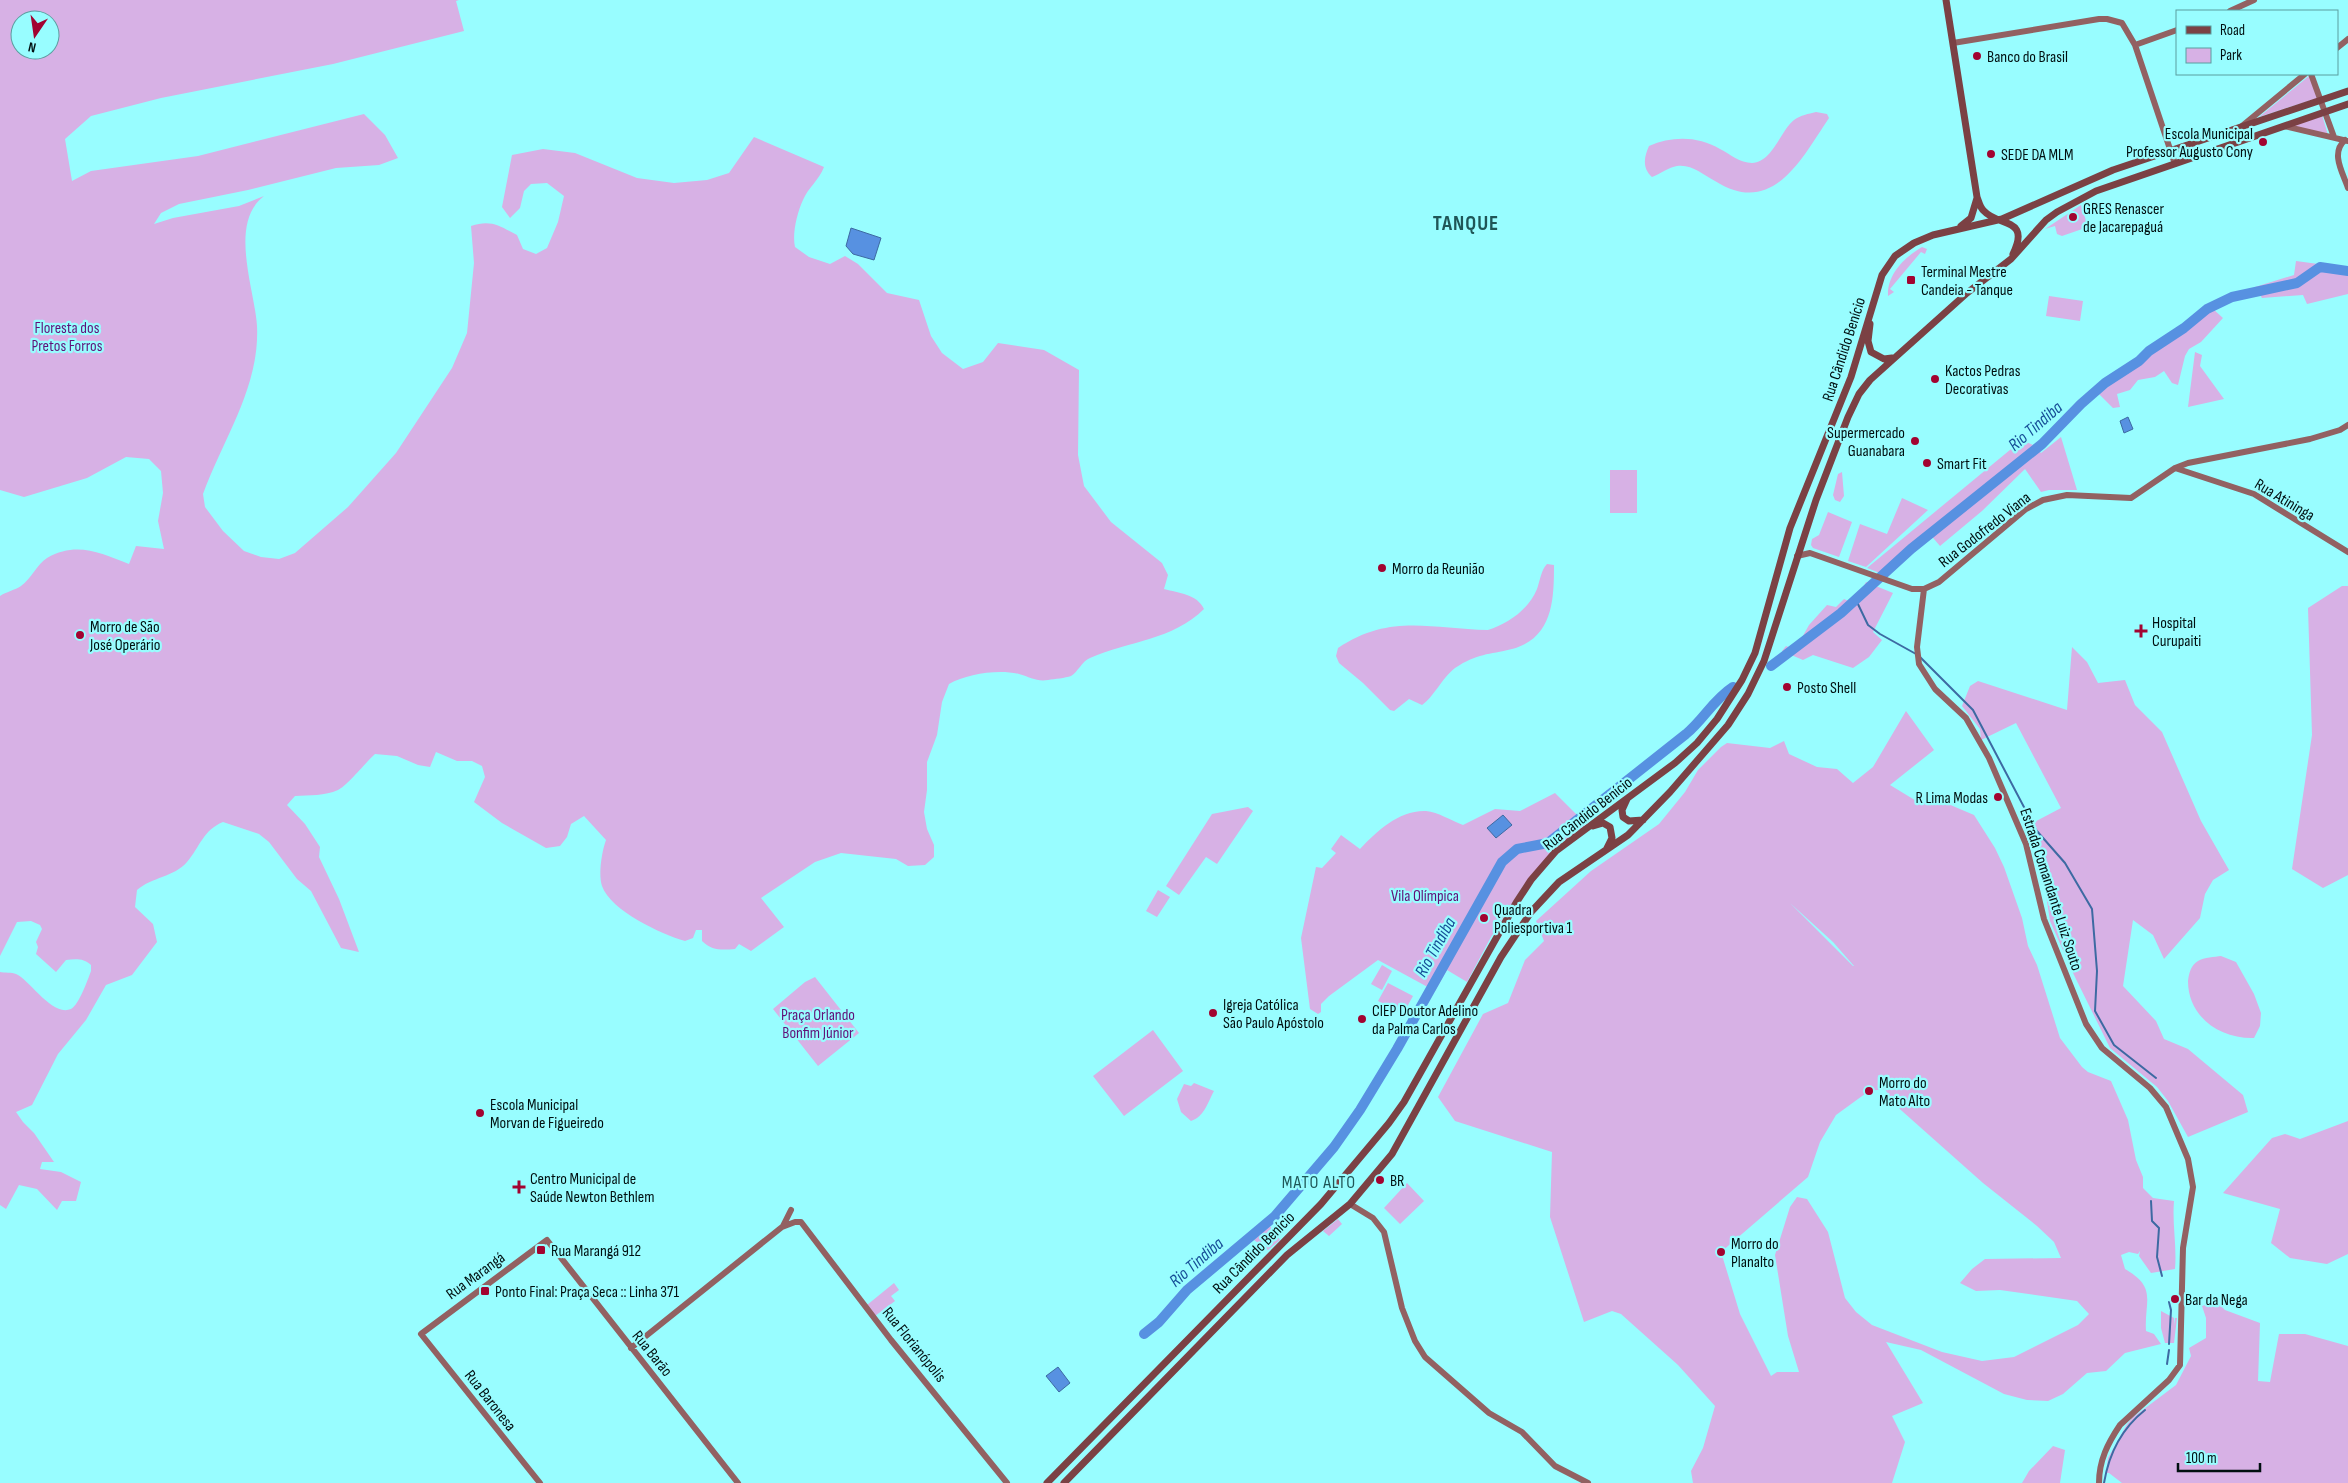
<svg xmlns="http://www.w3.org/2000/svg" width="2348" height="1483" viewBox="0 0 2348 1483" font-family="'Sofia Sans Condensed',sans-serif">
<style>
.green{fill:#d7b1e5;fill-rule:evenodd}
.water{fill:#5791e1;stroke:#3d6aa2}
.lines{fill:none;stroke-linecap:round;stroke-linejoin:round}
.stream{stroke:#3d6aa2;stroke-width:2}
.river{stroke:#5791e1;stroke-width:10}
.secondary{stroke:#926162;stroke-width:6}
.primary{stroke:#7b4144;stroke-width:7}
.poi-dot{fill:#a20330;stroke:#98fdff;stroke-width:2}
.labels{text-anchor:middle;stroke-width:4.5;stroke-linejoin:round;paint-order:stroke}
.poi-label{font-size:16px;fill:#000f10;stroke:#98fdff;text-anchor:start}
.park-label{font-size:16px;fill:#611178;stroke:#98fdff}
.street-label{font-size:16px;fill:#000f10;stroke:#98fdff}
.water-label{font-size:18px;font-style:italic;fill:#164e97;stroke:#98fdff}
.neighbourhood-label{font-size:18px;letter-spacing:1px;fill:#1f5657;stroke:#98fdff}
.district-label{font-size:21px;font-weight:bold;letter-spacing:1px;fill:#1f5657;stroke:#98fdff}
</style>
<rect width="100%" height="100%" fill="#98fdff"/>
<path class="green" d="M0,0H459L456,1L464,31L333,64L161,98L91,116L65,139L72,181L91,171L198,156L364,114L385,135L398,158L379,165L336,168L248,190L179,204L161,213L154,224L173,218L239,206L264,196C228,223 255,290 257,326C260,387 223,439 203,494L205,507L223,531L244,551L261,557L279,559L295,553L348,507L396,453L452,368L467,333L474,263L471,226C491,219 500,226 517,235L523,249L536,254L547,248L558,222L564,196L547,183L531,184L524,191L520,208L510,218L502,207L512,155L543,149L575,153L637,178L674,183L707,180L729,173L754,137L824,167C819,180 808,188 803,200C797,213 792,234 795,247L809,257L830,264L845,256L858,264L887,293L919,300L931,336L942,353L963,369L983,362L998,343L1044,350L1079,370L1078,455L1084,486L1111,522L1162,563L1168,575L1164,589C1179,593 1197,594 1204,609C1173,640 1129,641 1090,658C1082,661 1078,672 1071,676C1065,678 1055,679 1048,680C1037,682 1030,677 1019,674C998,669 967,674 949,684L942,702L937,735L927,762V790L924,812L927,829L934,845V857L925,865L908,866L896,859L841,853L815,862L761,898L784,927L751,951L739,944L735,949C722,950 712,951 702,941V930H696L693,938L685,941C661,934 611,911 602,886C598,874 602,851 606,840L584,816L571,824L567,837L560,846L546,848L502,823L474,802L485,777L482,766L472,761H457L436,752L430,767L418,765L397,756L375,754C366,762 347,786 338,790C325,796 309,795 295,796L287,805L305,824L320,847L319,857L339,899L359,952L341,948L311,891L297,879L269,842L259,834L223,822C203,830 200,847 187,862C174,877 152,877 137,890L135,907L153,924L157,942L132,975L106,985L86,1020L58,1054L32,1105L16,1112L23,1122L34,1133L54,1162H42L40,1169L61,1172L81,1182L76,1201H62L57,1210L37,1189L19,1185L6,1209L0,1205V972C4,973 12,972 16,974C30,980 52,1017 71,1009C79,1005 88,979 91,971V965C84,958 75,959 66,960L56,972L36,954L38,947L36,942L42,929L40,925L31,921L17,922L0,956V596C6,592 15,590 21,586C31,579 37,564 47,558C77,541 100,553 129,564L136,546L164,549L158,521L163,493L161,471L149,459L126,457L87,478L24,497L0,490ZM20,20H50V50H20Z
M2309,76L2318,98L2259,117Z
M1816,112L1827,114L1829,118C1802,158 1773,218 1715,181C1702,174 1692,164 1677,166C1669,167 1660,174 1652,177C1642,168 1644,157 1649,146C1672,136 1698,136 1720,149C1730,154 1740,163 1752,163C1773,162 1780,131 1794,120C1801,115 1808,114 1816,112Z
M2322,115L2328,135L2290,126Z
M2081,205L2088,227L2062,236L2057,234L2055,226L2045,229Z
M1922,247L1927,249L1925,254L1921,252L1890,289L1894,292L1888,296C1887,274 1905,257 1922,247Z
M2296,261L2348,268V294L2307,304L2303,295L2262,298L2255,287L2294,275Z
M2049,296L2083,301L2080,321L2046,316Z
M2213,309L2223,318L2201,342L2189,349L2185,356L2178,385L2172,383L2164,371L2155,377L2138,380L2130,390L2117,394L2120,407L2113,408L2099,394L2166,341L2186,329Z
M2195,352L2202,355L2200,366L2224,399L2188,407Z
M2061,437L2077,490H2049L2041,492L2025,469L1982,511L1940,546L1928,532L1880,573L1867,568L2022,440L2033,445L2041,453Z
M1610,470H1637V513H1610Z
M1842,472L1844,496L1840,502L1835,500L1833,495L1838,474Z
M1902,498L1928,510L1866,567L1848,561L1860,524L1887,534Z
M1828,512L1852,522L1839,557L1813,548L1811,545L1812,539L1819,535Z
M1547,564L1554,565C1554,600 1553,638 1512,649C1488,655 1478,653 1455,668C1442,678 1433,698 1422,705L1409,699L1394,711L1390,710L1363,683L1339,663L1336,656L1338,648C1390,613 1431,629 1488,630C1508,624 1529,609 1537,589C1540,581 1541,570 1547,564Z
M1866,582L1893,593L1873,632L1882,640L1869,657L1853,668L1813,655L1803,660L1782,651L1786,646L1791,648L1800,641L1809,625L1827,605L1836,607L1844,599L1855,604Z
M2342,586H2348V875L2323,888L2292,869L2312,735L2308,608Z
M2072,647L2087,662L2098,683L2125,680L2135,705L2162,732L2201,821L2229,870L2213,880L2205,894L2200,918L2164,959L2153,935L2133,920L2123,986L2156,1021L2164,1039L2188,1049L2243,1095L2248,1112L2188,1137L2168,1101L2157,1087L2110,1048L2074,975L2050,921L2039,850L2027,826L2061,808L2016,723L1981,740L1980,729L1962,706L1970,686L1978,681L2067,710Z
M1906,711L1934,750L1890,785L1918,802L1941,801L1974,815L1995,848L2004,867L2022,918L2028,946L2037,965L2060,1038L2082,1067L2088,1072L2111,1081L2128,1120L2136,1160L2143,1177V1188L2153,1198L2174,1201C2172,1224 2177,1246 2175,1269L2151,1273L2139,1256L2140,1251L2138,1254L2129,1252L2121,1255L2125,1269C2158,1288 2144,1301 2146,1331L2154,1334L2161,1344L2125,1353L2106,1371L2087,1373L2063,1394L2048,1401L2027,1400L2004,1394L1921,1350L1886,1342L1923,1403L1892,1416L1905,1442L1892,1483H1693L1691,1471L1703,1448L1715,1406L1678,1365L1621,1314L1612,1311L1584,1322L1550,1217L1552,1152L1455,1121L1438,1097L1483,1014L1508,1003L1525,960L1544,941L1536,921L1591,871L1659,824L1685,792L1698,770L1721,747L1727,743L1770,748L1784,741L1789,754L1817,767L1837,769L1853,783L1873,767ZM1790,903L1833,942L1854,966H1853ZM1885,1089L1893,1103L1983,1183L2037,1226L2054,1242L2061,1258L1985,1259L1972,1269L1960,1283L1976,1291L2000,1290L2077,1301L2089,1314L2078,1325L2014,1357L1982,1361L1942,1352L1872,1325L1856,1312L1845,1298L1828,1232L1807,1199L1797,1197L1790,1207L1775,1255L1788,1336L1799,1372H1777L1771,1376L1740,1314L1721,1252L1808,1177L1820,1142L1836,1115L1869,1091Z
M1555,793L1587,825L1523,886L1491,937L1467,982L1447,970L1435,991L1378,960L1329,996L1321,1004V1012L1318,1014L1310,1009L1301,938L1316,867L1322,868L1336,853L1331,849L1341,835L1360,849C1377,831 1399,810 1426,811C1438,812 1452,821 1463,825L1495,809L1520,811Z
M1248,807L1253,811L1217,864L1206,857L1179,895L1166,886L1212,814Z
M1158,890L1170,897L1157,917L1146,911Z
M2221,956L2236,962L2254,994L2261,1013L2260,1026L2254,1038C2220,1039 2188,1017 2188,981C2189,973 2191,965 2198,961C2204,957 2215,957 2221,956Z
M1382,965L1392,971L1382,990L1371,984Z
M815,977L859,1033L818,1066L773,1009L805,982Z
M1388,983L1413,996L1403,1014L1378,1001Z
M1153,1030L1183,1071L1124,1116L1093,1076Z
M1194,1083L1214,1091C1208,1102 1204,1117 1191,1121L1181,1112L1177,1099L1184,1084L1191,1086Z
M2348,1121V1254L2327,1264L2290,1258L2271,1243L2280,1209L2223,1193L2272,1138L2285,1134L2300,1139Z
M1407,1183L1424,1201L1400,1224L1384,1208Z
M1338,1219L1342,1224L1329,1236L1323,1231Z
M1270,1226L1280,1240L1268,1250L1254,1240Z
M894,1283L899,1290L891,1296L895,1301L875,1316L867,1305Z
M2216,1301L2225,1310L2260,1323L2258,1381L2270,1382L2279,1334H2305L2348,1346V1483H2122L2109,1473H2106L2108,1458L2126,1426L2132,1418L2176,1385L2191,1356L2189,1348L2206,1338V1318L2202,1306Z
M2161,1311L2174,1318V1325L2175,1318H2177L2174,1343H2165L2161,1328Z
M2053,1446L2065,1450L2060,1483H2022L2029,1471Z"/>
<path class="water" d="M851,228L881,238L874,260L853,254L846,246Z
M2128,417L2133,429L2124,433L2120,421Z
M1503,815L1512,825L1496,838L1487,828Z
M1058,1367L1070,1383L1059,1392L1046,1376Z"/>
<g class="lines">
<path class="stream" d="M1856,600L1868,625L1880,634L1916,654
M1920,657L1973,710L2036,830L2065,863L2092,909L2097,971L2095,1011L2114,1045L2156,1078
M2151,1201L2152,1221L2159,1228L2157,1257L2162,1276
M2169,1344L2171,1310L2169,1302
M2167,1364L2169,1350
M2104,1483C2109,1453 2121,1429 2145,1410"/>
<path class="river" d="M1771,666L1841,613L1911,549L2042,444L2081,404L2105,383L2139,361L2149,351L2184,328L2207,309L2232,297L2297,283L2320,267L2348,271
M1144,1334L1159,1322L1187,1290L1275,1216L1334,1147L1360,1110L1397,1049L1502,862L1517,849L1548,843L1686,734C1704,719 1713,700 1733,687"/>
<path class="secondary" d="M2230,11L2254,0
M1953,43L2099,19H2107L2122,23L2135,45L2175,164
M2135,45L2177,30
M2337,48L2348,39
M2311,74L2334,137
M2242,126L2305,74
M2284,126L2348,141
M2345,140C2330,153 2343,173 2348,188
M2175,468L2254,494L2348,552
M1797,556L1810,553L1912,589H1924L1939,582L2026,509L2043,500L2067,495L2131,498L2175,468L2188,463L2310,439L2340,430L2348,425
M1924,589L1917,647L1919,664L1935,689L1966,718L1989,758L2026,844L2044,919L2086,1024L2102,1048L2150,1088L2166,1107L2188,1159L2193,1187L2183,1248L2180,1365L2169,1380L2120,1425C2108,1443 2099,1460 2099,1483
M1350,1204L1373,1218L1384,1232L1402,1308L1415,1341L1425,1357L1489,1413L1522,1432L1555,1466L1588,1483
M783,1226L791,1210
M631,1348L782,1227L795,1222H801L891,1340L1007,1483
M540,1483L421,1334L547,1240L738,1483"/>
<path class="primary" d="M1946,0L1977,197C1979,202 1980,208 1984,211C1998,227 2031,217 2013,254
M1961,226L1971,218L1977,198
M1870,324L1868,341L1871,352L1884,359L1892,358
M1627,799L1622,810L1623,817L1629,821L1643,820
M1593,826L1603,823L1610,827L1612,838L1607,848
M1047,1483L1321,1204L1389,1123L1404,1102L1516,903L1531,880L1556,851L1675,763L1697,743L1717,719L1742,680L1755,653L1790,528L1851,377L1882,275L1895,256L1914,243L1933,235L2002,219L2113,170L2348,91
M1064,1483L1287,1255L1350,1204L1392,1154L1501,957L1531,912L1559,882L1628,835L1670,792L1728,725L1748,694L1764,661L1816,500L1848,417L1859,394L1870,380L1967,293L2011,259L2046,220L2057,212L2096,191L2348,104"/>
</g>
<g class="poi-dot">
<circle cx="1977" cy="56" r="5"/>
<circle cx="2263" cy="142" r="5"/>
<circle cx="1991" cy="154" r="5"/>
<circle cx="2073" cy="217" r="5"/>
<rect x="1906" y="275" width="10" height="10" rx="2.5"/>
<circle cx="1935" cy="379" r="5"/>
<circle cx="1915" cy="441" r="5"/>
<circle cx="1927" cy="463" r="5"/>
<circle cx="1382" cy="568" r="5"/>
<path d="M2138.5 623.5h5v5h5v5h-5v5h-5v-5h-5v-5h5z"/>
<circle cx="80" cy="635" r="5"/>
<circle cx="1787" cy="687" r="5"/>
<circle cx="1998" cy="797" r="5"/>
<circle cx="1484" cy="918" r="5"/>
<circle cx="1213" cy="1013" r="5"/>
<circle cx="1362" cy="1019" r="5"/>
<circle cx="1869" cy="1091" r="5"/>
<circle cx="480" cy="1113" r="5"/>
<circle cx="1380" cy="1180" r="5"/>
<path d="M516.5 1179.5h5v5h5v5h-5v5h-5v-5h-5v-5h5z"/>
<rect x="536" y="1245" width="10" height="10" rx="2.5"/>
<circle cx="1721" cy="1252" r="5"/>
<rect x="480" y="1286" width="10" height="10" rx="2.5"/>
<circle cx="2175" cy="1299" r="5"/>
</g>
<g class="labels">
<g class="poi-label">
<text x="1987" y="62">Banco do Brasil</text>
<text x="2253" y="139" text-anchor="end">Escola Municipal<tspan x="2253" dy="18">Professor Augusto Cony</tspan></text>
<text x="2001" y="160">SEDE DA MLM</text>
<text x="2083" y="214">GRES Renascer<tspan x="2083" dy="18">de Jacarepaguá</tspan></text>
<text x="1921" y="277">Terminal Mestre<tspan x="1921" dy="18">Candeia - Tanque</tspan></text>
<text x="1945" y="376">Kactos Pedras<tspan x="1945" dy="18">Decorativas</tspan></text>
<text x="1905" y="438" text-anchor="end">Supermercado<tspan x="1905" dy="18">Guanabara</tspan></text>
<text x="1937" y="469">Smart Fit</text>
<text x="1392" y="574">Morro da Reunião</text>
<text x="2152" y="628">Hospital<tspan x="2152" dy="18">Curupaiti</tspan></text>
<text x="90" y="632">Morro de São<tspan x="90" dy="18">José Operário</tspan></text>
<text x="1797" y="693">Posto Shell</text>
<text x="1988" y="803" text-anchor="end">R Lima Modas</text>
<text x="1494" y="915">Quadra<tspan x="1494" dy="18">Poliesportiva 1</tspan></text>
<text x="1223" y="1010">Igreja Católica<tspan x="1223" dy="18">São Paulo Apóstolo</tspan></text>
<text x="1372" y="1016">CIEP Doutor Adelino<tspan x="1372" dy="18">da Palma Carlos</tspan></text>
<text x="1879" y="1088">Morro do<tspan x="1879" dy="18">Mato Alto</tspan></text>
<text x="490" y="1110">Escola Municipal<tspan x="490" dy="18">Morvan de Figueiredo</tspan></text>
<text x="530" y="1184">Centro Municipal de<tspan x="530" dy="18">Saúde Newton Bethlem</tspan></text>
<text x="1390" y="1186">BR</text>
<text x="1731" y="1249">Morro do<tspan x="1731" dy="18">Planalto</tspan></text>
<text x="551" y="1256">Rua Marangá 912</text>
<text x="495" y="1297">Ponto Final: Praça Seca :: Linha 371</text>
<text x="2185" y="1305">Bar da Nega</text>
</g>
<g class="park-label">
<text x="67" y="333">Floresta dos<tspan x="67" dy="18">Pretos Forros</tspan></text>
<text x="1425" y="901">Vila Olímpica</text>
<text x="818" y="1020">Praça Orlando<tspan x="818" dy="18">Bonfim Júnior</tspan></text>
</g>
<g class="street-label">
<text transform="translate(1843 349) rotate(-72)" y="6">Rua Cândido Benício</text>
<text transform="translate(2285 499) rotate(31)" y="6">Rua Atininga</text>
<text transform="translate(1984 529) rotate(-38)" y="6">Rua Godofredo Viana</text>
<text transform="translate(1587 813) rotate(-38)" y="6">Rua Cândido Benício</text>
<text transform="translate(2052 889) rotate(72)" y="6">Estrada Comandante Luiz Souto</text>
<text transform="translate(1253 1252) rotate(-45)" y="6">Rua Cândido Benício</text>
<text transform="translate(475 1275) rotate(-36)" y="6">Rua Marangá</text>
<text transform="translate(915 1344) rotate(51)" y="6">Rua Florianópolis</text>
<text transform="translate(653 1353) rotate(51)" y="6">Rua Barão</text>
<text transform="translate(491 1400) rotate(52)" y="6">Rua Baronesa</text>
</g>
<g class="water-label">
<text transform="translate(2035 426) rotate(-41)" y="6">Rio Tindiba</text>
<text transform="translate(1435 947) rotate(-61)" y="6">Rio Tindiba</text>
<text transform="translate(1196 1262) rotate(-41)" y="6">Rio Tindiba</text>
</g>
<g class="neighbourhood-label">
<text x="1319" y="1188">MATO ALTO</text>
</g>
<g class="district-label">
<text x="1466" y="230">TANQUE</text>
</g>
</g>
<rect x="2176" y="10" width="162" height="65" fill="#98fdff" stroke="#5b9e9f"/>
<rect x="2186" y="26" width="25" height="8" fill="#7b4144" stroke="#5b9e9f"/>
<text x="2220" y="35" font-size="15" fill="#000f10">Road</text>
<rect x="2186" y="48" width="25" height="15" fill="#d7b1e5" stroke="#5b9e9f"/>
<text x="2220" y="60" font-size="15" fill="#000f10">Park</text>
<g transform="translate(35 35) rotate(193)"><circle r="24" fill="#98fdff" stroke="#5b9e9f"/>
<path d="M0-4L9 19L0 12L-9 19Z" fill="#a20330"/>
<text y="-8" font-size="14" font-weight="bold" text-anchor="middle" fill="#000f10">N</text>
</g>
<path d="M2178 1463v8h82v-8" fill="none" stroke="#000f10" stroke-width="2.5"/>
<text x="2186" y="1463" font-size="15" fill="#000f10" stroke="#98fdff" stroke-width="4" paint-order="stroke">100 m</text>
</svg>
